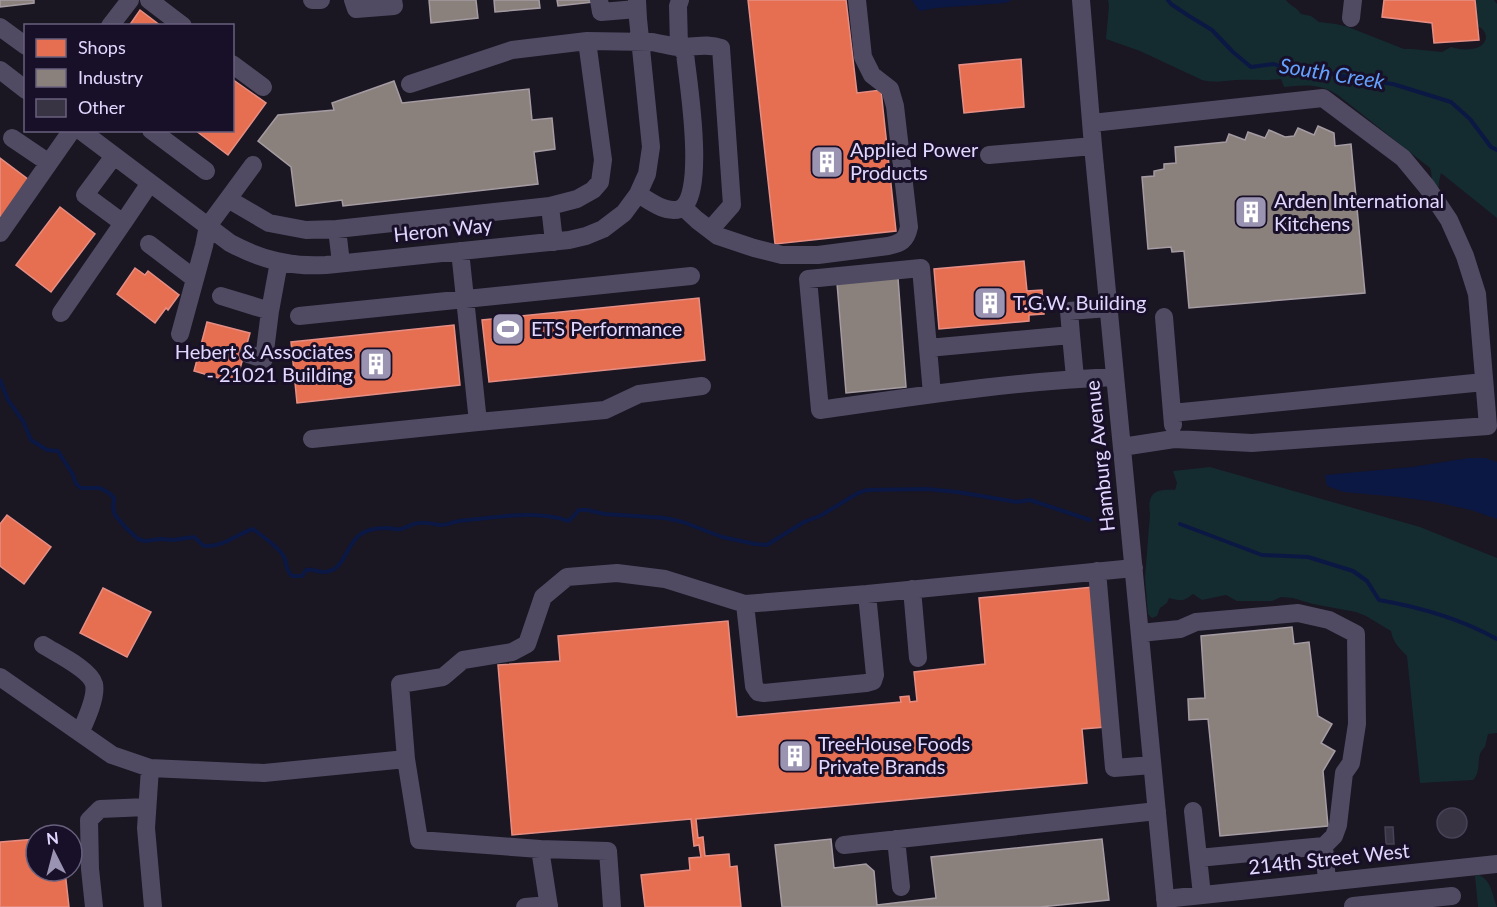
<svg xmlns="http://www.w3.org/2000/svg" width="1497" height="907" viewBox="0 0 1497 907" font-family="Lato,sans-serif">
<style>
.green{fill:#142c30}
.water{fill:#0b1844}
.shops{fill:#e76f51;stroke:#e58e85;stroke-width:1.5}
.industry{fill:#8a817c;stroke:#a49ba3;stroke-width:1.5}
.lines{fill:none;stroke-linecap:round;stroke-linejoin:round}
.stream{stroke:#0b1844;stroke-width:4}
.building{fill:#393444;stroke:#484157;stroke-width:1.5}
.minor{stroke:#504b63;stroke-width:18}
.labels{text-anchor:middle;stroke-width:6;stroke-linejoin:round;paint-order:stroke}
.poi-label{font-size:20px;fill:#e1d7ff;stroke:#181028;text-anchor:start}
.street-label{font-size:20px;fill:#e1d7ff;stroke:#181028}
.water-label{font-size:21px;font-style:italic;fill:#65a2ff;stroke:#181028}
</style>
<rect width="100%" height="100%" fill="#1a1622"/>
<path class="green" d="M1108,0H1286C1291,7 1296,6 1301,14L1311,16L1319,22L1336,24L1348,27L1404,49H1412L1442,52L1451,47C1457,49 1464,50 1471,49C1486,48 1492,34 1478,26L1475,1L1476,0H1494L1497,4V218L1441,173L1439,182L1436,215L1431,171L1430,168L1339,96C1322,83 1304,85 1284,87L1281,79C1265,81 1251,79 1236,80C1223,81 1214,83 1202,80L1140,51L1106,39L1109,6Z
M1210,467L1420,527L1497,558V733L1488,734L1485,747C1474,756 1483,770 1473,780L1420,783L1407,656C1399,648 1393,642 1391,631L1366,616L1356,612L1313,604L1293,598L1281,597L1272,601H1237L1226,595L1202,600L1193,594C1183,602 1181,601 1169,598L1167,603L1160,608L1157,616L1152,618L1148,614L1145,578L1150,514C1147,492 1156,489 1175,490L1177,483L1173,471Z
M1479,875C1492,881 1492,895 1497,907H1478L1475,876Z"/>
<path class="water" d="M912,0H1012L1005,3L936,8L919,11Z
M1469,458H1485L1497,462V519L1471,510L1435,502L1399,497L1344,492L1327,486L1325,475L1412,467Z"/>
<path class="shops" d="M748,0H846L857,93L881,90L896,231L775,244Z
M1384,0H1475L1479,40L1434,43L1432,23L1382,17Z
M140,10L161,26H129Z
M1021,59L1024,107L964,113L959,65Z
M232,79L266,103L228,155L195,130H232Z
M0,158L29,180L0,219Z
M60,207L95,234L51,292L16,265Z
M1024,261L1027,291L1042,290L1044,314L1029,315V321L939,329L934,269Z
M135,268L145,275L148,271L179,295L168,310L166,308L155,323L117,294Z
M699,298L705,360L489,382L482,320Z
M207,322L250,333L236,383L194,371Z
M454,325L460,385L297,403L291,342Z
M7,515L51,547L24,584L0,566V524Z
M1093,587L1106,727L1082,729L1087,783L696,819L698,838L703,837L705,856L729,854L730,867L737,866L741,907H645L641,875L690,870L689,858L701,857L699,845L694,846L691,819L512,835L498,665L560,661L558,636L728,621L737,717L901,702L900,697L909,696L910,702L917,701L914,672L985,664L979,598Z
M103,588L151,612L127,657L80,633Z
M36,839V871H65L69,907H0V842Z"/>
<path class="industry" d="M0,0H34V3L0,7Z
M429,0H476L478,18L431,23Z
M494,0H539L540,8L495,12Z
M557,0H593V2L558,6Z
M394,81L402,103L529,89L532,120L552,118L555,149L534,152L538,184L343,206L342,200L296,206L291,167L258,141L278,115L334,110L332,103Z
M1318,126L1334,133L1335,146L1351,144L1365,293L1189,308L1184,251L1172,252L1171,247L1148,249L1142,177L1154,176V171L1164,169V164L1176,163L1175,147L1226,142L1229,134L1245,140L1248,132L1265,138L1269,130L1285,137L1294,136L1298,128L1314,135Z
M898,278L906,387L846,393L837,283Z
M1292,627L1294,644L1309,642L1318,716L1332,724L1321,743L1335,751L1323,771L1328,826L1220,836L1208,719L1189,720L1188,699L1205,698L1201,636Z
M831,839L834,868L866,864L874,871L877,905L936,898L931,857L1102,839L1109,900L1040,907H782L775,845Z"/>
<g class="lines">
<path class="stream" d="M1168,0L1171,4L1189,16L1212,30L1233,52L1251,67L1274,64L1289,70L1311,69L1361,80L1393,84L1451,102L1470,119L1491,147L1497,150
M0,380L8,400L23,421L31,440L47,450L58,451L73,475L76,484L81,488H100L109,493L114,498L113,507L115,515L125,527L138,539L145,541L161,539L173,540L194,537L204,546C224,547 235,535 253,529C262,536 279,547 284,557C288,565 284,567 292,576H302L306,570C313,569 318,572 324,572C345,572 346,543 361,534C368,529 379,528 387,528C392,528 397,530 401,529C406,528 410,525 414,524C424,521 432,524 441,525C447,525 453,522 459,521C495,518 534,509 569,521L579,510H587L604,514L665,518L683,522L722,537L755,544L767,545L804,522L820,516L858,493L867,490L927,489L957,492L1017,502L1030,500L1090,520
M1180,524L1262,555L1308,557L1353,571L1367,581L1379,600C1419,607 1461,619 1497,639"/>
</g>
<path class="building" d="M1437 823a15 15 0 1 1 30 0a15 15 0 1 1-30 0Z
M1385,827H1393L1394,844H1386Z"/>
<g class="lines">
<path class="minor" d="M149,0L183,26
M312,0H321
M353,0L356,9L394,6L393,0
M599,0L601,12L637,9
M1081,0L1093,146L1166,907
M1351,18L1353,0
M110,26L130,0
M0,27L26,46
M232,64L263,87
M0,70L26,90
M410,84L512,50L587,41
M1092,123L1323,98L1403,158L1427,187L1449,220L1465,256L1477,294L1488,426L1252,443L1174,439L1122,447
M80,130L230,243C262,260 290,267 326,265L569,240L586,236L603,229L624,213L638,194L647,174L651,147L638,19L637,0
M151,130L206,171
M12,138L49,163
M989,155L1093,146
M114,156L85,195L123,223L150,183
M638,194C650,201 666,214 680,209C706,198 689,87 686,62L685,53L679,47L678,6L680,0
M228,199L253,165
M550,206L577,199L593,190L600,182L603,160L587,41L651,42C661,43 671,47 681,47C695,47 708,43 721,48L732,205L710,230
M683,207L697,220L718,236L754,248L782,255H818L888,246C901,243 906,241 909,227L895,106L890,89L872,75L863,57L857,0
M0,233L72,130
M149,244L195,279
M341,263L337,229L550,206L554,242
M221,296L270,311L279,262
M1109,308L1069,311L1071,335L928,348L921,268L808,279L820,410C918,396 1016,381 1115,377
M61,313L123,223
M299,316L691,276
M1164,317L1173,425
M180,334L204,246L208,226L228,199L269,223L306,230L337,229
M1071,335L1075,378
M928,348L932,394
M248,354L264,359L270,311
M1172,413L1484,382
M478,422L605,410L639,394L702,386
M312,439L478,422L460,251
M1097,571L1114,768L1152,765
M912,589L918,658
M745,604L754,686L758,692L764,693L866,683L873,681L875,675L867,594
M1140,633L1180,629L1196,622L1298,613L1329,620L1356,634L1357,724L1351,763L1344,773L1338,825L1334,836L1324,846L1327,881
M43,645C57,654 90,669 94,684C97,697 85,722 80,733
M0,677L112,755L150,768L264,773L406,759L419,840L540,849L549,907
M406,759L400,684L443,677L463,660L512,652L527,644L543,597L567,577L617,573L665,579L745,604L867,594L1134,568
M150,768L146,828L153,907
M1193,811L1202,895
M896,839L901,887
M844,845L1157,811
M540,849L608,851L612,907
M1198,858L1324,846
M1165,899L1497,864
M1353,906L1452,896
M94,907L90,869L89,820L100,809L147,807
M525,907L549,905"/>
</g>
<defs>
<g id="building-square" transform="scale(1.725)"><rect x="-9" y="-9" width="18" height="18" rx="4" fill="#9b93b2" stroke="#181028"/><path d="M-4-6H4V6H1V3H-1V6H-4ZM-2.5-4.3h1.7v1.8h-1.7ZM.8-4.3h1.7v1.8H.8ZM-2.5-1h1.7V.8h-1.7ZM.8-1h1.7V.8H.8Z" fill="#fff"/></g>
<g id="stadium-square" transform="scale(1.725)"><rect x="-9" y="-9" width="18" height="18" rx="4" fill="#9b93b2" stroke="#181028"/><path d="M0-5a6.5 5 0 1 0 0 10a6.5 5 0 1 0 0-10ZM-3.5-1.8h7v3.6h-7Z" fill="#fff"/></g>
</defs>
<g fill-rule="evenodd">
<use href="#building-square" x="827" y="162"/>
<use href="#building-square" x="1251" y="212"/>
<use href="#building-square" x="990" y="303"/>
<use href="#stadium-square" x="508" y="329"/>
<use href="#building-square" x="376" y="364"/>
<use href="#building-square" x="795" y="756"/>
</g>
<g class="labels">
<g class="poi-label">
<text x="850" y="157">Applied Power<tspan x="850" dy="23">Products</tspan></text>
<text x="1274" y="208">Arden International<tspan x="1274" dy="23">Kitchens</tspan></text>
<text x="1013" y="310">T.G.W. Building</text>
<text x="531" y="336">ETS Performance</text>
<text x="353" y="359" text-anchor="end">Hebert &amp; Associates<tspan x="353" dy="23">- 21021 Building</tspan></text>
<text x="818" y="751">TreeHouse Foods<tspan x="818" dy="23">Private Brands</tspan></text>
</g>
<g class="street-label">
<text transform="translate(443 230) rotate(-6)" y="7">Heron Way</text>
<text transform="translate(1100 456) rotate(-96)" y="7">Hamburg Avenue</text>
<text transform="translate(1329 859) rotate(-6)" y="7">214th Street West</text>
</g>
<g class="water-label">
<text transform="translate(1332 74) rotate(9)" y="7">South Creek</text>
</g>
</g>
<rect x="24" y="24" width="210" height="108" fill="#181028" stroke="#68607e" stroke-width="1.5"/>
<rect x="36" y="39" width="30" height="18" fill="#e76f51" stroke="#68607e" stroke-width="1.5"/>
<text x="78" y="54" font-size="18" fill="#e1d7ff">Shops</text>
<rect x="36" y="69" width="30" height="18" fill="#8a817c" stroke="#68607e" stroke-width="1.5"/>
<text x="78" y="84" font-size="18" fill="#e1d7ff">Industry</text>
<rect x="36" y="99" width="30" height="18" fill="#393444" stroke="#68607e" stroke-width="1.5"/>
<text x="78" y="114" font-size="18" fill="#e1d7ff">Other</text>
<g transform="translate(54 853) rotate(354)"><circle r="28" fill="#181028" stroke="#68607e" stroke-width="1.5"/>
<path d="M0-4.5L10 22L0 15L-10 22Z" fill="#9b93b2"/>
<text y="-9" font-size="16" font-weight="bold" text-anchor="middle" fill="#e1d7ff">N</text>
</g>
</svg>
